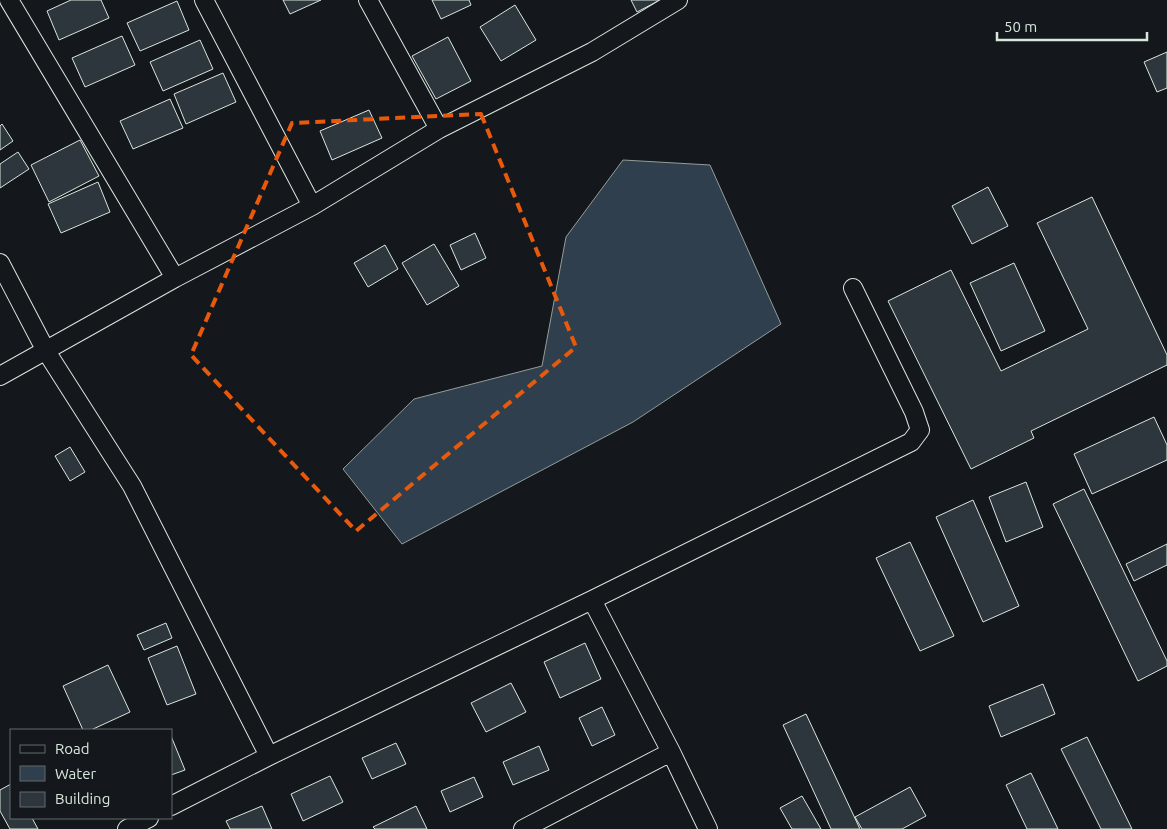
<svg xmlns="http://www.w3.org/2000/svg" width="1167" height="829" viewBox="0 0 1167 829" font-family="Ubuntu,sans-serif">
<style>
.water{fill:#2f3f4d;stroke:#939e99}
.building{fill:#2c363c;stroke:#d8e6dc}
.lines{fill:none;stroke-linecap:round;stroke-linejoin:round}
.minor-casing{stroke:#d8e6dc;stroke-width:20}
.minor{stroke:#14181c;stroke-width:18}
.marked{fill:none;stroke:#e8590c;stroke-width:4;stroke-dasharray:10 6;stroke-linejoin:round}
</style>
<rect width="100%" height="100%" fill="#14181c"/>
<path class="water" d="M623,160L710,165L781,324L633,422L402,544L343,469L414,399L542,366L566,237Z"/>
<path class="building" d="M71,0H101L109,18L59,40L47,11Z
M283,0H321L290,14Z
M432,0H469L471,5L441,19Z
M631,0H660L637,12Z
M177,1L189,30L140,51L127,23Z
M515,5L536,40L501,61L480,27Z
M122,36L135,65L85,87L72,58Z
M448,37L471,81L436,99L412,56Z
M200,40L213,69L163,91L150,62Z
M1167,52V88L1157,92L1144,62Z
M223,73L236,102L186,124L174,94Z
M170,99L183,128L133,149L120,121Z
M369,110L382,138L332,160L320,131Z
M2,124L13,141L0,150V126Z
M80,140L99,176L49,202L31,165Z
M18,152L29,169L0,188V164Z
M98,182L110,212L61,233L48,204Z
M988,187L1008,226L972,244L952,206Z
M1092,197L1167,355V365L1031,431L1034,438L971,469L888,301L951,270L1001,371L1088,329L1037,223Z
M475,233L486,258L461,270L450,245Z
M434,244L459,286L427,305L402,263Z
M385,245L398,269L368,287L354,263Z
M1014,263L1045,331L1001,351L970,283Z
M1154,417L1167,445V460L1092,494L1074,454Z
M70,447L85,472L70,481L55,456Z
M1026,482L1043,527L1006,542L989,497Z
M1084,489L1167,661V666L1138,681L1053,504Z
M973,500L1019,606L983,622L936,517Z
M910,542L954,636L920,651L876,558Z
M1167,544V565L1134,581L1126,564Z
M166,623L172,638L144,650L137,635Z
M585,643L601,679L560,698L544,662Z
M177,646L196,694L167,705L148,658Z
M108,665L130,712L91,730H83L63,686Z
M511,683L526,712L486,732L471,703Z
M1043,684L1055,714L1001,737L989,706Z
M602,707L615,735L592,746L579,718Z
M806,714L860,829H831L783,725Z
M171,736L185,770L171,775Z
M1087,737L1132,829H1101L1061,749Z
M396,743L406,764L372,779L362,758Z
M539,746L549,770L513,785L503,762Z
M1031,773L1058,829H1027L1006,785Z
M330,776L343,802L303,821L291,794Z
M474,777L483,797L450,812L441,791Z
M11,784V818H32L38,829H10L0,811V790Z
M910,787L926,816L902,829H862L855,817Z
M802,796L821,829H792L780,808Z
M262,806L272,829H230L226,821Z
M416,806L427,829H375L373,827Z"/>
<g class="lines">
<g class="minor-casing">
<path id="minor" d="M9,0L175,278
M204,0L312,206
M368,0L439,129
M0,263L46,351L132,486L269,756
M0,376L175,278L312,206L439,129L592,52L678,0
M592,600L671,752L708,829
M171,806L269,756L592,600L911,442L920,430L914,412L853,288
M127,829L149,818
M523,829L671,752"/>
</g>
<use href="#minor" class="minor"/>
</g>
<path class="marked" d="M481,114L576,347L356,531L191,355L292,123Z"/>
<rect x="10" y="729" width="162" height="90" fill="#14181c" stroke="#626a69"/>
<rect x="20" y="745" width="25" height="8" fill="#14181c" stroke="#626a69"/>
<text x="55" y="754" font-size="15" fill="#d8e6dc">Road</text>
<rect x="20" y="766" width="25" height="15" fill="#2f3f4d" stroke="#626a69"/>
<text x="55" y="779" font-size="15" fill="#d8e6dc">Water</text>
<rect x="20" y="792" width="25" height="15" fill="#2c363c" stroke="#626a69"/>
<text x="55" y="804" font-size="15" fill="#d8e6dc">Building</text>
<path d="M997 32v8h150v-8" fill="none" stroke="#d8e6dc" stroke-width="2.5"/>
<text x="1004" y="32" font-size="15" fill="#d8e6dc" stroke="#14181c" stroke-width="4" paint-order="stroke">50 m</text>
</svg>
